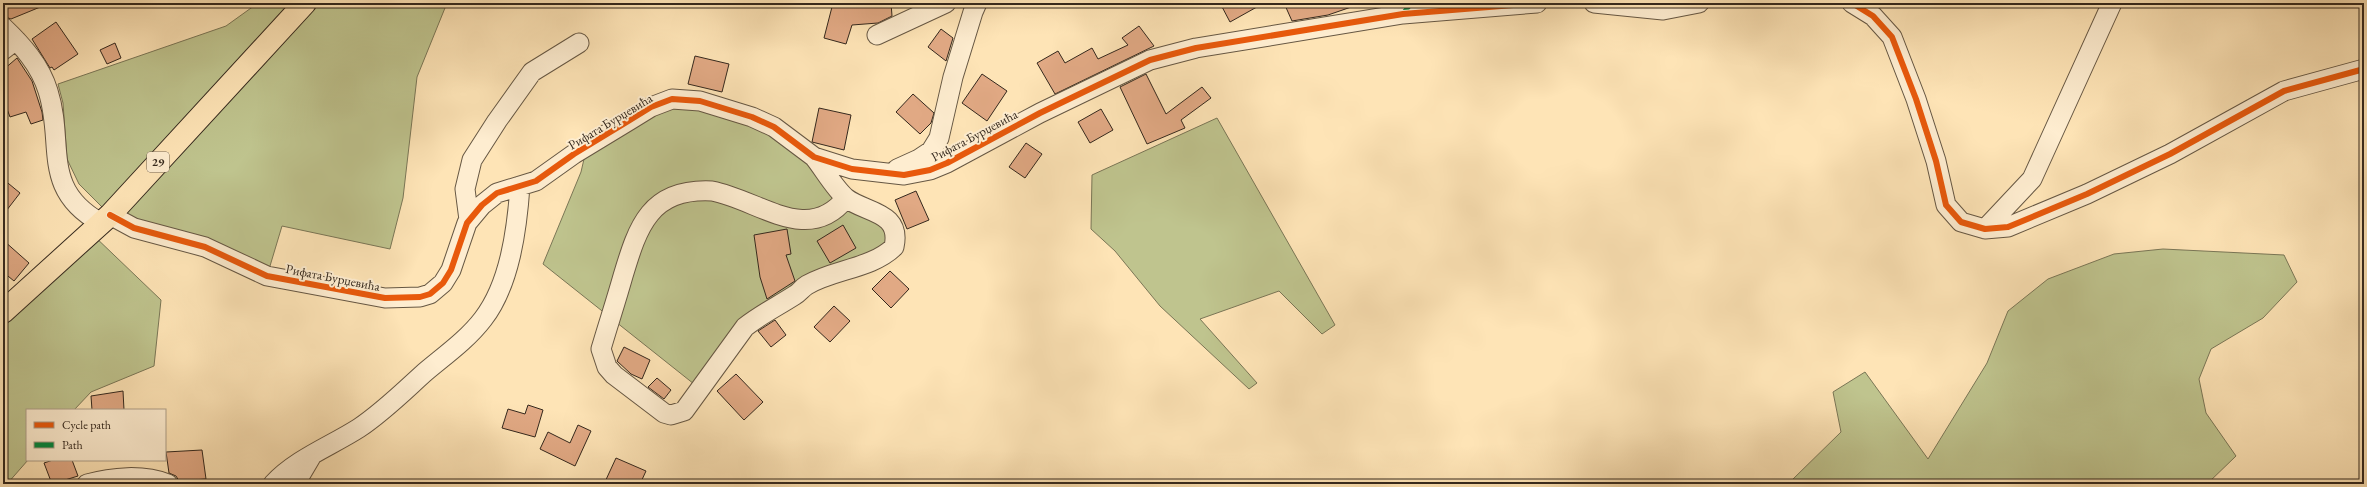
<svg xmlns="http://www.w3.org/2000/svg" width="2367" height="487" viewBox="0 0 2367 487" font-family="'EB Garamond',serif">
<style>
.green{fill:#bfc48e;stroke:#7a7656}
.building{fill:#e1a984;stroke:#34281d}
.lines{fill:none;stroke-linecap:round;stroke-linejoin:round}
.minor-casing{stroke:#665743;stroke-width:21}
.major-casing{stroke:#34281d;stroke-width:24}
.minor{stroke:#feedd0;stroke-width:19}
.major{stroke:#fee4b6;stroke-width:22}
.quiet{stroke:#00873e;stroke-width:5;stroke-dasharray:10 5;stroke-linecap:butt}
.cycleway-casing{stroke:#feedd0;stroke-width:8}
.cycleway{stroke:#e8590c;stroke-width:6}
.labels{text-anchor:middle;stroke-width:4;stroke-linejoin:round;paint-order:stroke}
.shield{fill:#feedd0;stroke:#716353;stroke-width:1}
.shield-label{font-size:12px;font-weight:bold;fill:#34281d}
.street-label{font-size:13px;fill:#34281d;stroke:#feedd0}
</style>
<rect width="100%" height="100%" fill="#fee4b6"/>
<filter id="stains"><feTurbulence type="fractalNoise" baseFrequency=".005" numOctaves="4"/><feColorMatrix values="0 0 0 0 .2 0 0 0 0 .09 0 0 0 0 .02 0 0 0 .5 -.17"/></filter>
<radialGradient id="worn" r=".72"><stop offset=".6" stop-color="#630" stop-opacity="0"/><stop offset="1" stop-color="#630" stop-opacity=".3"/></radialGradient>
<path class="green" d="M258,3H447L417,77L403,198L390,249L282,226L267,276L110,215L79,184L67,159L63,103L58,84L226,26Z
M662,103L752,117L896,239L773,308L699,388L543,264L581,172L587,146Z
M1217,118L1335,325L1322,334L1279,291L1200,319L1257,383L1249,389L1160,306L1115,251L1091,229L1092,175Z
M91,233L161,300L154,366L91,392L74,410H27L28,460L7,484H3V312Z
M2163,249L2284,255L2297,282L2263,318L2211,349L2199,379L2206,413L2236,456L2207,484H1793L1792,480L1841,432L1833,392L1865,372L1928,459L1987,363L2008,311L2048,279L2114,254Z"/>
<path class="building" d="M3,3H50L11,19L3,16Z
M833,3H891L892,16L878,23L852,25L846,44L824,38Z
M1220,3H1264L1230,22Z
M1284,3H1356L1357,5L1328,15L1292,21Z
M56,22L78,54L54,70L52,67L50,68L32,39Z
M1139,26L1154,46L1055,94L1037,63L1058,51L1065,63L1092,48L1098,59L1128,45L1122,38Z
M941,29L953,38L946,61L928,47Z
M115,43L121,58L107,64L100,50Z
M695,56L729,64L722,92L688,84Z
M17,58L32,81L42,112L43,120L31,124L26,112L10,117L3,98V70Z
M982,74L1007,91L987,121L962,103Z
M1146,74L1166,114L1202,87L1211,98L1181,120L1185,128L1147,144L1120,87Z
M913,94L934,113L931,123L920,134L896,112Z
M819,108L851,115L844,150L812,142Z
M1101,109L1113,130L1090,143L1078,122Z
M1026,143L1042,154L1025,178L1009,167Z
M3,179L20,193L3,215Z
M916,191L929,220L907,229L895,200Z
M843,225L856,248L830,263L817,241Z
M787,229L791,254L786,255L795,281L767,299L760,277L754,235Z
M3,240L29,263L14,281L3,272Z
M890,271L909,289L891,308L872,289Z
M834,306L850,321L830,342L814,327Z
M775,320L786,335L771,347L758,331Z
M624,347L650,360L642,379L631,374L617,361Z
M736,374L763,402L744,420L717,391Z
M657,378L671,390L664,399L648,387Z
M123,391L124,410H92L91,396Z
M528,405L543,410L535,437L502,428L508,409L525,414Z
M578,425L591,431L575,466L540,449L548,432L570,443Z
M202,450L206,479L179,481L176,476L169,473L166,452Z
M616,458L646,471L640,484H604Z
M53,460H72L78,476L52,484L44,463Z"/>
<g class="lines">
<g class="minor-casing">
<path id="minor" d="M1594,3L1663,10L1699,3
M1852,3L1873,16L1892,37L1916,99L1936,161L1946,205L1961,222L1985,229L2008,227L2087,194L2170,154L2284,91L2364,69
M3,27C22,45 40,65 48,91C65,144 40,189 101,223
M877,35L946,3
M3,50L16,40
M814,157C823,168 835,189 846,198C865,213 902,211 894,247C871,269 834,269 807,285C802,288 799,293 795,295C778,306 760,315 745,327L684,411L671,415L664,413L614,375L607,367L601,349C608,325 616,301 623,276C638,226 650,188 712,191C759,200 808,246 846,198
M897,169L919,159L931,151L939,138L953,77L973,12L977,3
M110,215L134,228L205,247L267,276L385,298L420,297L430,294L443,283L451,270L467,223L482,205L497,193L536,181L574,154L630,120L651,107L672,99L700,101L752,117L774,127L814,157L852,169L904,175L930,170L947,163L1040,113L1150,60L1196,48L1403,14L1537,3
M469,220L465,189L472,160L497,121L532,72L579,43
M1985,229L2032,179L2112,3
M87,484C112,477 143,474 168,484
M273,484C296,459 331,446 359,428C383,412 403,392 424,373C444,356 467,340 483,319C510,284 517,229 520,186
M295,484L311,457"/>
</g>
<g class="major-casing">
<path id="major" d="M3,312L110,215L305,3"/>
</g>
<use href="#minor" class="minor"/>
<use href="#major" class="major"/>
<path class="quiet" d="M1403,14L1411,3"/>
<g class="cycleway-casing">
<path id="cycleway" d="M1852,3L1873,16L1892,37L1916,99L1936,161L1946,205L1961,222L1985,229L2008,227L2087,194L2170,154L2284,91L2364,69
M110,215L134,228L205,247L267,276L385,298L420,297L430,294L443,283L451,270L467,223L482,205L497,193L536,181L574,154L630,120L651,107L672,99L700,101L752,117L774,127L814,157L852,169L904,175L930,170L947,163L1040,113L1150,60L1196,48L1403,14L1537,3"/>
</g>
<use href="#cycleway" class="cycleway"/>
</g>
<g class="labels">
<rect class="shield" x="147" y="152" width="22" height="20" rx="3"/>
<g class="shield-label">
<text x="158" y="166">29</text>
</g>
<g class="street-label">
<text transform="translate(610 121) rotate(-31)" y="5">Рифата Бурџевића</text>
<text transform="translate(974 135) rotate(-28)" y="5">Рифата Бурџевића</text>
<text transform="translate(333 277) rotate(11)" y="5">Рифата Бурџевића</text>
</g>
</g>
<rect width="2367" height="487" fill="none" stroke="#fee4b6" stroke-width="16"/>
<rect x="4" y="4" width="2359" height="479" fill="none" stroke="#34281d" stroke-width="2"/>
<rect x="8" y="8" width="2351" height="471" fill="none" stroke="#34281d"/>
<rect x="26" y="409" width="140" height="52" fill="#feedd0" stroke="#ad9e88"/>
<rect x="34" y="422" width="20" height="6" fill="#e8590c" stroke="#ad9e88"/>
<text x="62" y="429" font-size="12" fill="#34281d">Cycle path</text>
<rect x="34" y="442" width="20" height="6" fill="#00873e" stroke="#ad9e88"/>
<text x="62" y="449" font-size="12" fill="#34281d">Path</text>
<rect width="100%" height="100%" filter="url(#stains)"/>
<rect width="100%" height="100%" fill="url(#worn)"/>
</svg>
